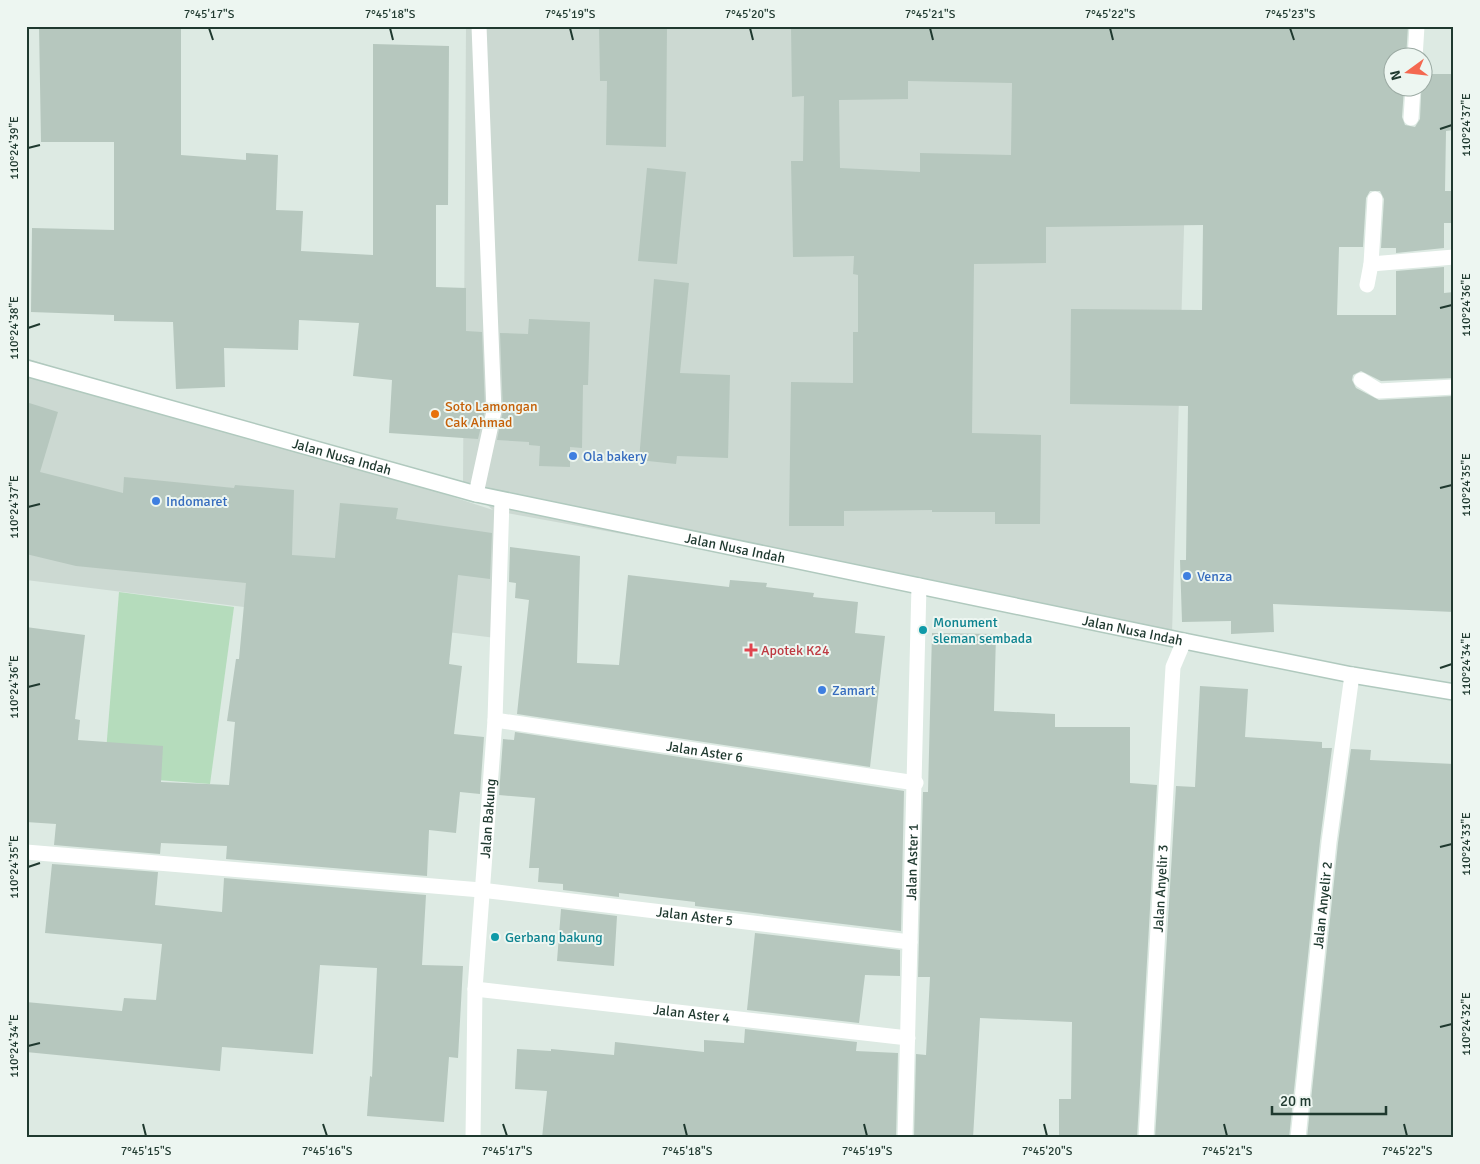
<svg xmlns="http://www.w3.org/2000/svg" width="1480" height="1164" viewBox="0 0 1480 1164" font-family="Signika,sans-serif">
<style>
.built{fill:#ccd9d2}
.green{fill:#b5dcbc}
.building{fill:#b6c7be;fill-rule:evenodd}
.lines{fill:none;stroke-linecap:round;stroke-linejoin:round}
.secondary-casing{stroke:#b0c9be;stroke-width:18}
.service{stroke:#fff;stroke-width:15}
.minor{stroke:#fff;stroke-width:15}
.secondary{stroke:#fff;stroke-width:15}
.ticks{fill:none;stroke:#1f392f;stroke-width:2}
.food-dot{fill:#e8710a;stroke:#edf6f1;stroke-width:2}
.shop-dot{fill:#3f7fe0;stroke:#edf6f1;stroke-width:2}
.culture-dot{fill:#0f9aa8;stroke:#edf6f1;stroke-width:2}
.health-dot{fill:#e0444e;stroke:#edf6f1;stroke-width:2}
.labels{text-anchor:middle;stroke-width:4;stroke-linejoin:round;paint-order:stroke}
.food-label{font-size:14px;fill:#c56008;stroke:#edf6f1;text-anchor:start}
.shop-label{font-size:14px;fill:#366cbe;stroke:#edf6f1;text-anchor:start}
.street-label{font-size:14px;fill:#1f392f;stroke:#edf6f1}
.culture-label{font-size:14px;fill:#0d838f;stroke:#edf6f1;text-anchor:start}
.health-label{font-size:14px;fill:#be3a42;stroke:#edf6f1;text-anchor:start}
.neatline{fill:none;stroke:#1f392f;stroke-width:2}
.ticks-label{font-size:12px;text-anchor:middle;fill:#1f392f}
</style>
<rect width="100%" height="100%" fill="#ddeae3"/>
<path class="built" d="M466,26H1190L1172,634L495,511L496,638L26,580V358L493,510L463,484Z"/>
<path class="green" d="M119,592L234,607L210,784L104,776Z"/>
<path class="building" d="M39,26H181V155L246,160V153L278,155L276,210L303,211L301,251L373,255V44L449,46L448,205H436V287L466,288V331L482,332L485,410L478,439L389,433L392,380L353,376L359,323L299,320L298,350L224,348L225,387L176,389L173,322L114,321V315L31,312L32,228L114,230V142H41Z
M599,26H667L666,147L606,145L607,81H600Z
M791,26H1408L1406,58H1392V88H1404L1402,117L1405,125L1415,127L1420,119L1422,74H1454V130L1446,131L1445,191H1454V223H1444V248L1396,253V248H1381L1384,199L1380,191H1370L1366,198L1363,247H1339L1337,315H1396V271L1444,267V293L1454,292V378L1381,381L1361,371L1353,375L1352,380L1356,388L1379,400L1454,396V612L1273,604L1274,632L1231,634V621L1182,622L1180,560H1186L1188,406L1070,404L1071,309L1202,310L1203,225L1046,227V263L974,264L972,433L1041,435L1040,524H995V512H932V510L844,511V526H789L791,382L853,383V332H858V275L853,274L854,256L793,257L791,161H803L804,96L792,97ZM908,81L1012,83L1011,155L920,153V172L840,168L839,100L908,99Z
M647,168L686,172L677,264L638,261Z
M654,279L689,283L680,373L730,375L728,458L677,456L676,464L639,460Z
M529,319L590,322L588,385H583L582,448L570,447V467L539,466L540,446L529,445V442L497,440L503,411L500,333L528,334Z
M26,402L58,412L40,472L123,493L124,477L234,488L235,485L294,490L292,555L335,558L340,503L398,508L396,519L492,533L490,579L458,575L449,664L462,666L454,734L484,737L480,794L460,792L456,833L429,830L427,876L226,859L227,846L161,843L160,854L54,845L56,824L26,822V627L85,635L75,719L80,720L78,740L163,746L161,782L229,785L235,722L227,721L236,659H239L246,583L76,566L26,554Z
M510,547L580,556L577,663L619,665L628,575L729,587L730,580L767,583L766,587L814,593L813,597L858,602L855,633L885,636L870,767L517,714L529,600L515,598L516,583L509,582Z
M932,633L996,634L994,711L1055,714V727H1130V783L1157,785L1137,1138H1059V1099H1071L1072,1022L980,1018L973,1138H914L916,1054L926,1055L930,977H918L923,792H928Z
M1200,686L1248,689L1245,737L1322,742V748H1332L1320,841L1289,1138H1155L1176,786L1195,787Z
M515,732L904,791L901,931L695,906V902L619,893V897L563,890V884L538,882L539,868H529L535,798L499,795L503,739L514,740Z
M1351,749L1371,750L1370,760L1454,764L1451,840H1454V1138H1307L1338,843Z
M52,864L158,872L155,905L222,912L224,878L426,895L422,965L463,966L458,1058L449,1057L444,1122L367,1116L370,1076L372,1077L377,968L320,965L313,1054L222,1047L220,1071L26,1052V1002L122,1011L124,998L156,1000L162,944L45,933Z
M561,909L617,916L614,966L557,961Z
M755,933L900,950V976L865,975L859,1023L747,1010Z
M745,1029L857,1042L856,1051L898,1053L896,1138H542L547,1091L515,1089L517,1049L551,1051V1049L614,1055L615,1042L704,1052V1040L744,1043Z"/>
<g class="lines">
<g class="secondary-casing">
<g id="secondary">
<path id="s8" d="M26,368L476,494L1184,641L1352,675L1454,692"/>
</g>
</g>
<path class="service" d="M1415,58L1417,26
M1411,118L1413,88
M1367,285L1371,264L1375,199"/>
<g class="minor">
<path d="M1371,264L1454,257"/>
<path d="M1361,380L1379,391L1454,387"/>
<path d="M476,494L494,411L479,26"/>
<path id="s1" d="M495,720L916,783"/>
<path id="s2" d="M26,852L481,890L910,942"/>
<path id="s3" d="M475,989L908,1038"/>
<path id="s4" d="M473,1138L475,989L495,720L502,500"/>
<path id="s5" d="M905,1138L919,586"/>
<path id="s6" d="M1146,1138L1173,667L1184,641"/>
<path id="s7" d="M1298,1138L1329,842L1352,675"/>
</g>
<use href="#secondary" class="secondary"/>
</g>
<path class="ticks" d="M209,28L213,40M390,28L393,40M570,28L573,40M750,28L753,40M930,28L933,40M1110,28L1113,40M1290,28L1294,40M1440,129L1452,125M28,148L40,145M1440,308L1452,305M28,328L40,324M1440,488L1452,485M28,507L40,504M1440,668L1452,664M28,687L40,684M1440,847L1452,844M28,867L40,863M1440,1027L1452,1024M28,1046L40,1043M143,1124L146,1136M323,1124L327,1136M503,1124L507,1136M684,1124L687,1136M864,1124L867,1136M1044,1124L1047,1136M1224,1124L1227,1136M1404,1124L1407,1136"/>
<circle class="food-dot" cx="435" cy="414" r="5"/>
<g class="shop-dot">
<circle cx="573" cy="456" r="5"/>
<circle cx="156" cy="501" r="5"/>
<circle cx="1187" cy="576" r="5"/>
<circle cx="822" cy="690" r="5"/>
</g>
<g class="culture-dot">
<circle cx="923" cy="630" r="5"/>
<circle cx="495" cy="937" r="5"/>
</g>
<path class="health-dot" d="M748.5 642.5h5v5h5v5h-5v5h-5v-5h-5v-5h5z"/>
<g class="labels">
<g class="food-label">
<text x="445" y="411">Soto Lamongan<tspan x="445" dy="16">Cak Ahmad</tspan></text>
</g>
<g class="shop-label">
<text x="583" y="461">Ola bakery</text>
<text x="166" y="506">Indomaret</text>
<text x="1197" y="581">Venza</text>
<text x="832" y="695">Zamart</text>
</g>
<g class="street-label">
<text dy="5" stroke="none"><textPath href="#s8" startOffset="328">Jalan Nusa Indah</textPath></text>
<text dy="5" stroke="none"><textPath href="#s8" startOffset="732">Jalan Nusa Indah</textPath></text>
<text dy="5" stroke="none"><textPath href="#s8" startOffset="1138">Jalan Nusa Indah</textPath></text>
<text dy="5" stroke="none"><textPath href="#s1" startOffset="212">Jalan Aster 6</textPath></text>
<text dy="5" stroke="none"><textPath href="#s4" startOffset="320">Jalan Bakung</textPath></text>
<text dy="5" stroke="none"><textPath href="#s5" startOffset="276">Jalan Aster 1</textPath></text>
<text dy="5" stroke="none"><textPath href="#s6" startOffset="250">Jalan Anyelir 3</textPath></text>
<text dy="5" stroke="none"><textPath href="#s7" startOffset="234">Jalan Anyelir 2</textPath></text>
<text dy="5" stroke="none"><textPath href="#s2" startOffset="672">Jalan Aster 5</textPath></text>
<text dy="5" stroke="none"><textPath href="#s3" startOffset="218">Jalan Aster 4</textPath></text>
</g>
<g class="culture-label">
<text x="933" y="627">Monument<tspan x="933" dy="16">sleman sembada</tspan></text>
<text x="505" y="942">Gerbang bakung</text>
</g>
<g class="health-label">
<text x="761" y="655">Apotek K24</text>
</g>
</g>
<rect width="1480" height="1164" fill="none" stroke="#edf6f1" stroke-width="55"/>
<g transform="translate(1408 72) rotate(255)"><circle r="24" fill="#edf6f1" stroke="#9baaa3"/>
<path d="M0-4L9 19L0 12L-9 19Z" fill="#f46850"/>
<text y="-8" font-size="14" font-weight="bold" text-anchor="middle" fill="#1f392f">N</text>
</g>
<path d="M1272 1106v8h114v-8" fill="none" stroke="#1f392f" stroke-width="2.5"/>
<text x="1280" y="1106" font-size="15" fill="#1f392f" stroke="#edf6f1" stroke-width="4" paint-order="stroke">20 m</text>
<rect x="28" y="28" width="1424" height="1108" class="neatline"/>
<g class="ticks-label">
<text x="209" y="18">7°45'17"S</text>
<text x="390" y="18">7°45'18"S</text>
<text x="570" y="18">7°45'19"S</text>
<text x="750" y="18">7°45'20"S</text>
<text x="930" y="18">7°45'21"S</text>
<text x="1110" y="18">7°45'22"S</text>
<text x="1290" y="18">7°45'23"S</text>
<text transform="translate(1466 125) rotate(-90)" y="4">110°24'37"E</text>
<text transform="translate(14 148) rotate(-90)" y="4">110°24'39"E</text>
<text transform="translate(1466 305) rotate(-90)" y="4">110°24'36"E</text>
<text transform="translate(14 328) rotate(-90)" y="4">110°24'38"E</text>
<text transform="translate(1466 485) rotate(-90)" y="4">110°24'35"E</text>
<text transform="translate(14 507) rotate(-90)" y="4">110°24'37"E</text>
<text transform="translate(1466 664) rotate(-90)" y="4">110°24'34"E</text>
<text transform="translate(14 687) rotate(-90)" y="4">110°24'36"E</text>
<text transform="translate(1466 844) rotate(-90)" y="4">110°24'33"E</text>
<text transform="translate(14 867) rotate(-90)" y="4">110°24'35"E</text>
<text transform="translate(1466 1024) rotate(-90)" y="4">110°24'32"E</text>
<text transform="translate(14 1046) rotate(-90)" y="4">110°24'34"E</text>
<text x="146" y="1155">7°45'15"S</text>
<text x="327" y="1155">7°45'16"S</text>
<text x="507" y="1155">7°45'17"S</text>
<text x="687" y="1155">7°45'18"S</text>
<text x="867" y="1155">7°45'19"S</text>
<text x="1047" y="1155">7°45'20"S</text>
<text x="1227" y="1155">7°45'21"S</text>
<text x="1407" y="1155">7°45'22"S</text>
</g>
</svg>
